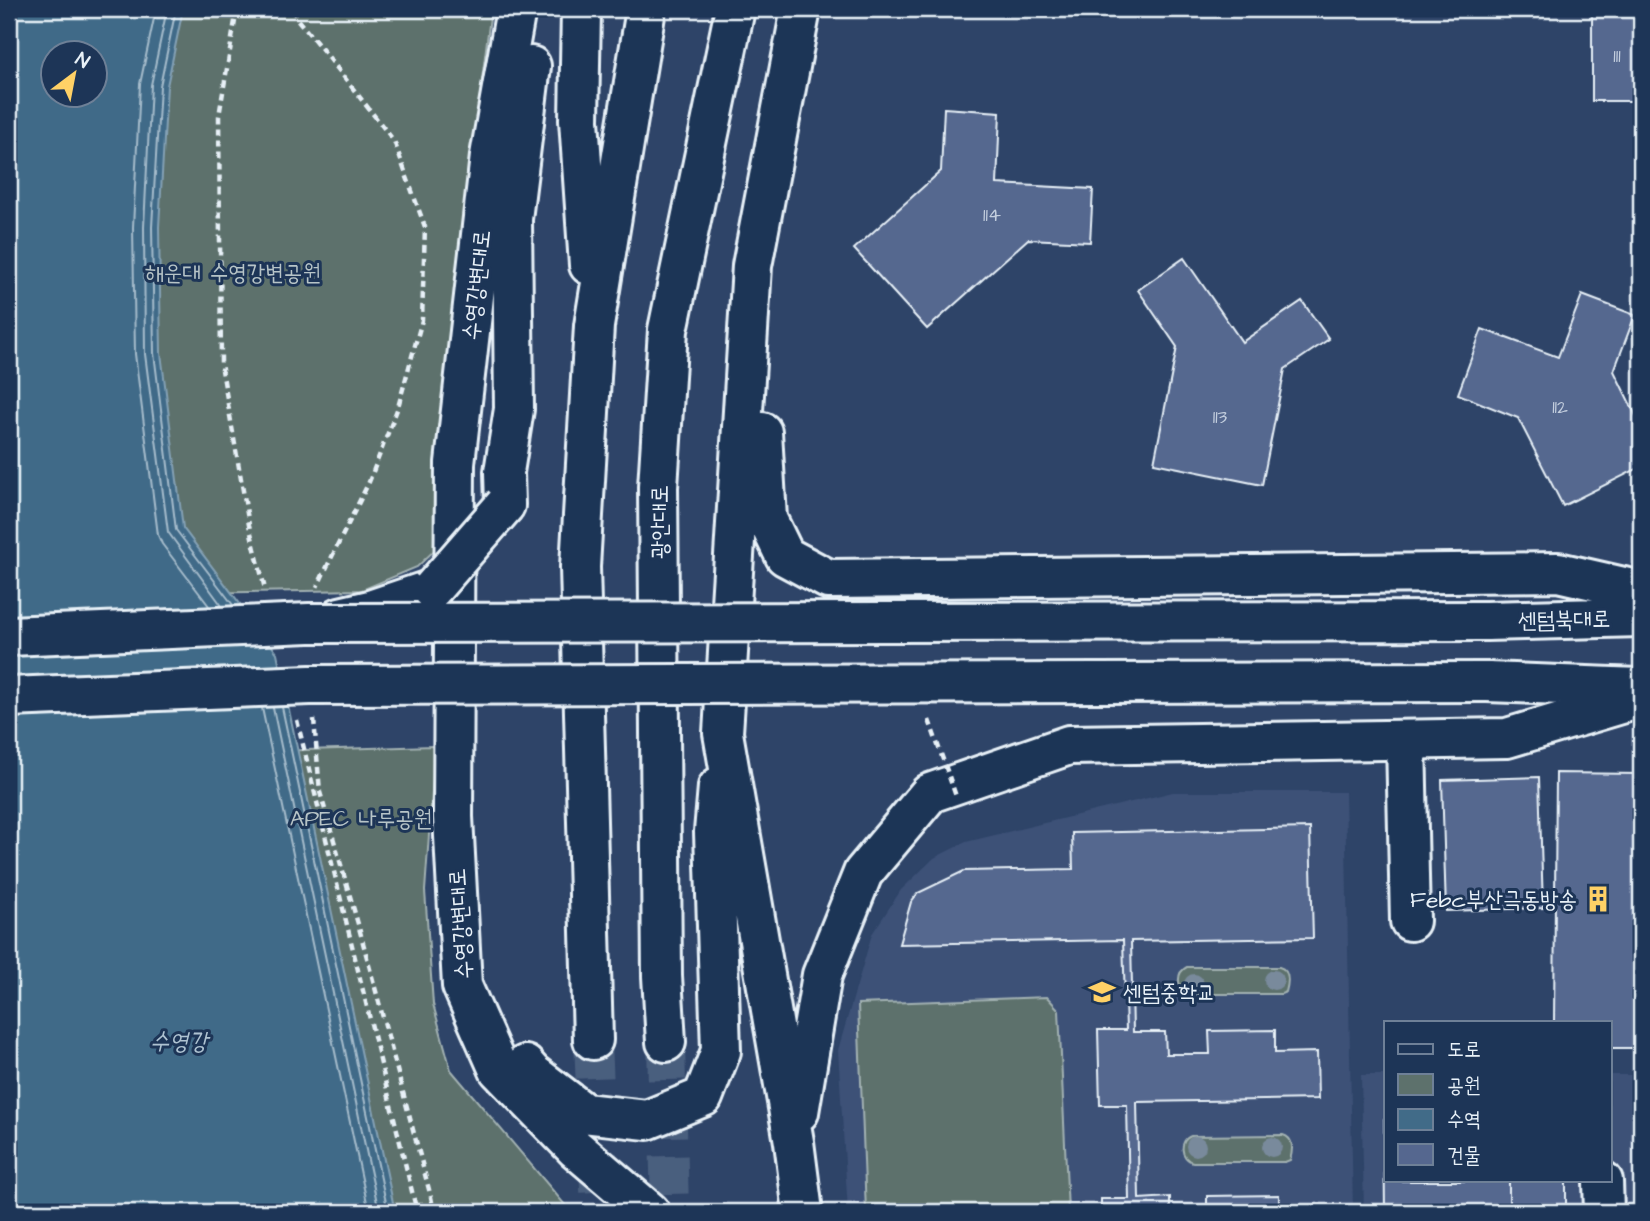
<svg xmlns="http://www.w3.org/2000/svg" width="1650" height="1221" viewBox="0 0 1650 1221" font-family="'Architects Daughter','Poor Story',sans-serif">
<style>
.built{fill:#3d5177}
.green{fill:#5d716c;stroke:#a2b1b2;stroke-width:2;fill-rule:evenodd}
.water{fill:#416b88;stroke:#84a1b5;stroke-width:2;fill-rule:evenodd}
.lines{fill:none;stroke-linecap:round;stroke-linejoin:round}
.shore{stroke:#a5bbcb;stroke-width:2}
.building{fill:#55678f;stroke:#e8f1f8;stroke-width:2}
.highway-tunnel{stroke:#4a5e7e;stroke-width:38;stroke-dasharray:38 19;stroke-linecap:butt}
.minor-casing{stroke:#e8f1f8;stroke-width:44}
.major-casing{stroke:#e8f1f8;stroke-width:44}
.highway-casing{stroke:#e8f1f8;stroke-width:44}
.path{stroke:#e8f1f8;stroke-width:4.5;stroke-dasharray:7 5;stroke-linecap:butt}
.minor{stroke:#1d3557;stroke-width:38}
.major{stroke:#1d3557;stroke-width:38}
.highway{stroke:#1d3557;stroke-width:38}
.major-bridge-casing{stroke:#e8f1f8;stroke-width:44;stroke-linecap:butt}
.path-bridge{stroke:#e8f1f8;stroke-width:4.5;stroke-dasharray:7 5;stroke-linecap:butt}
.major-bridge{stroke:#1d3557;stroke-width:38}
.tree{fill:#798a9c}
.labels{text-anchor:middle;stroke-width:6;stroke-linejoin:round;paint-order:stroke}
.number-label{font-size:19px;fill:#c3cede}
.park-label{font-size:23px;fill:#b7c4c7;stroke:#1d3557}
.street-label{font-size:23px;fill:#e8f1f8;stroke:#1d3557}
.poi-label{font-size:23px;fill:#e8f1f8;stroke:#1d3557;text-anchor:end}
.water-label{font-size:24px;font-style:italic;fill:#aec2d1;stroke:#1d3557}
</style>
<rect width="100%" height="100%" fill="#2e4468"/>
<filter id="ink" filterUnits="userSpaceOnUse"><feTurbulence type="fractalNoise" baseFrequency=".0143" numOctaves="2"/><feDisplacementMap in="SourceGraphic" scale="14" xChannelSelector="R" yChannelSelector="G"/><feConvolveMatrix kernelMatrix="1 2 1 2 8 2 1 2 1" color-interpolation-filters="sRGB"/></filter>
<g filter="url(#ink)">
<path class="built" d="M1173,792H1345L1353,1212H848L838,1050L872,934L901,890L934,858L966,842Z
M1361,1075H1386V1181H1610V1075H1641V1212H1364Z"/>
<path class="green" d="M9,9H491L450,331L442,543L417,567L362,590L9,596ZM52,52H94V94H52Z
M433,746L434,764L425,891L433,1004L451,1070L571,1212H386L274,751Z
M1187,967H1279C1290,970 1289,981 1286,992L1281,994H1189C1177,990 1175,973 1187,967Z
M1047,997L1059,1010L1068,1212H866L858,1004Z
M1283,1135C1294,1138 1293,1150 1290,1160L1285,1162H1193C1180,1159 1179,1140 1191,1136Z"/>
<path class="water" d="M9,9H183L167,86L159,227L161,353L183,528L277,653L395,1212H9ZM52,52H94V94H52Z"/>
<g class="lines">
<path class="shore" d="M156,9L140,84L133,227L135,354L158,535L162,544L209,606
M167,9L151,85L144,227L145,354L168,532L222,606
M176,9L160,86L152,227L154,353L176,530L233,605
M282,707L388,1212
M262,708L369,1212
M273,708L379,1212"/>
</g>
<path class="building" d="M1592,9H1641V101H1592Z
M944,108L1000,112L997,184L1093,189L1090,242L1028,239L927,329L854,249L941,171Z
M1184,258L1242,342L1302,301L1329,339L1285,369L1262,485L1154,463L1177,347L1138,290Z
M1582,295L1635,315L1614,371L1641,426V467L1563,506L1518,418L1458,394L1482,329L1558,357Z
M1556,773L1641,774V1048H1610V1023H1554Z
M1539,777L1543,908L1446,911L1442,780Z
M1310,828L1313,938L1131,941L1133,1032H1165L1166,1054H1210L1209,1031L1275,1030V1053L1317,1052L1318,1099L1137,1102L1139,1199L1170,1197V1212H1101V1199H1129L1127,1105H1100L1098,1030H1126L1123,940L899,944L911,902L918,893L964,871L1073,869L1072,833Z
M1384,1119H1386V1181H1509V1212H1385Z
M1509,1181H1566V1212H1509Z
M1279,1195V1212H1207V1196Z"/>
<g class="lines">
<path class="highway-tunnel" d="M593,1040L600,1212
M666,1042L670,1212"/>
<g class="minor-casing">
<path id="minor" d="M1406,740L1410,921
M1603,1181L1604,1212"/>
</g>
<g class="major-casing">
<path id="major" d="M516,9L490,156L455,463L453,817L462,986L499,1070L575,1148L650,1212
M801,9L752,266L723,733L794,1142L803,1212
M762,432L767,519L785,556L828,579L1558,572L1641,591
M505,505L504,472L514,409L512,219L531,66
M340,617L370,610L432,589
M1486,621L1641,617
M1487,682L1639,688
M525,1065L532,1073L584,1113L647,1120L703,1097L721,1051L714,832L718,787
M799,1112L822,975L863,873L930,793L1069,745L1507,738L1641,698"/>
</g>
<g class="highway-casing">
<path id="highway" d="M581,9L579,120L589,265
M593,1040L580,567L594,326L646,9
M666,1042L662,976L658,487L668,330L735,9"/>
</g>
<path class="path" d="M237,9L219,116L221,364L249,525L265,589
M293,9L297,19L326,54L394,141L425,227L422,320L398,407L369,482L317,587
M314,719L320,792L358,924L431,1197L434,1212
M297,720L417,1212"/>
<use href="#minor" class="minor"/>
<use href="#major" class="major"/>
<use href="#highway" class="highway"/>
<g class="major-bridge-casing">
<path id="major-bridge" d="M432,589L505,505
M9,636L309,623L1486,621
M9,697L310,685L1487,682"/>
</g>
<path class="path-bridge" d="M929,720L957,799"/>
<use href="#major-bridge" class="major-bridge"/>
</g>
<g class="tree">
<circle cx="1274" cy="980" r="10"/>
<circle cx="1194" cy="984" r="10"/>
<circle cx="1196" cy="1146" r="10"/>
<circle cx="1272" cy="1147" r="10"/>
</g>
</g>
<defs>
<g id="building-bare" transform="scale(2.1)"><path d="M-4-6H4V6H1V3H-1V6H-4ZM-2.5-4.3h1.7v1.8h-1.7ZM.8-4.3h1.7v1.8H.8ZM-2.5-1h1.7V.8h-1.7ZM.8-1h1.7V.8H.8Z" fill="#ffd166" stroke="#1d3557" stroke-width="2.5" paint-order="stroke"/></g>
<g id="school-bare" transform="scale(2.1)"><path d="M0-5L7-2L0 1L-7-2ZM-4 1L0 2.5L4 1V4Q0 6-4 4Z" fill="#ffd166" stroke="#1d3557" stroke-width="2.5" paint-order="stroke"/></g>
</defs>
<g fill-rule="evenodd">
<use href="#building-bare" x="1598" y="899"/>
<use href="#school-bare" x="1102" y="992"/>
</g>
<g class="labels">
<g class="number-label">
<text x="1617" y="62">111</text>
<text x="992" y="221">114</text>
<text x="1560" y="413">112</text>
<text x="1220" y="423">113</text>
</g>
<g class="park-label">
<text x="233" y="280">해운대 수영강변공원</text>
<text x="361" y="826">APEC 나루공원</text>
</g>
<g class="street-label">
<text transform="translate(476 285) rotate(-84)" y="8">수영강변대로</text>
<text transform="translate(659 522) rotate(-90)" y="8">광안대로</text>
<text transform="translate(1564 619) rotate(-1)" y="8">센텀북대로</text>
<text transform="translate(460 924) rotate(-94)" y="8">수영강변대로</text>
</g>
<g class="poi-label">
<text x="1577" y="907">Febc부산극동방송</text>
<text x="1123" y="1000" text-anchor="start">센텀중학교</text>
</g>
<g class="water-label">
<text x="179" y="1049">수영강</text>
</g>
</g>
<rect width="1650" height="1221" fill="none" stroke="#1d3557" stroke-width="35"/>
<rect x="18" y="18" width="1615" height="1186" fill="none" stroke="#e8f1f8" stroke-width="2.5" filter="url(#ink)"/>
<rect x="1384" y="1021" width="228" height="161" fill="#1d3557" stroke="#6e8097" stroke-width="2"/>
<rect x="1398" y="1044" width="35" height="10" fill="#1d3557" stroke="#6e8097" stroke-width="2"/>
<text x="1447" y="1056" font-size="21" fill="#e8f1f8">도로</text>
<rect x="1398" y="1074" width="35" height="21" fill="#5d716c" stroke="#6e8097" stroke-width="2"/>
<text x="1447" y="1092" font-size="21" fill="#e8f1f8">공원</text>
<rect x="1398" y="1109" width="35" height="21" fill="#416b88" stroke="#6e8097" stroke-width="2"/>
<text x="1447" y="1126" font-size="21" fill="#e8f1f8">수역</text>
<rect x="1398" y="1144" width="35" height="21" fill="#55678f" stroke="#6e8097" stroke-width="2"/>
<text x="1447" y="1162" font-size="21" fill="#e8f1f8">건물</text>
<g transform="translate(74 74) rotate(32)"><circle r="33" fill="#1d3557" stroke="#6e8097" stroke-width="2"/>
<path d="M0-5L12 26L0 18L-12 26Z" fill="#ffd166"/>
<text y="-10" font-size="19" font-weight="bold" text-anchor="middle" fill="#e8f1f8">N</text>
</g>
</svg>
